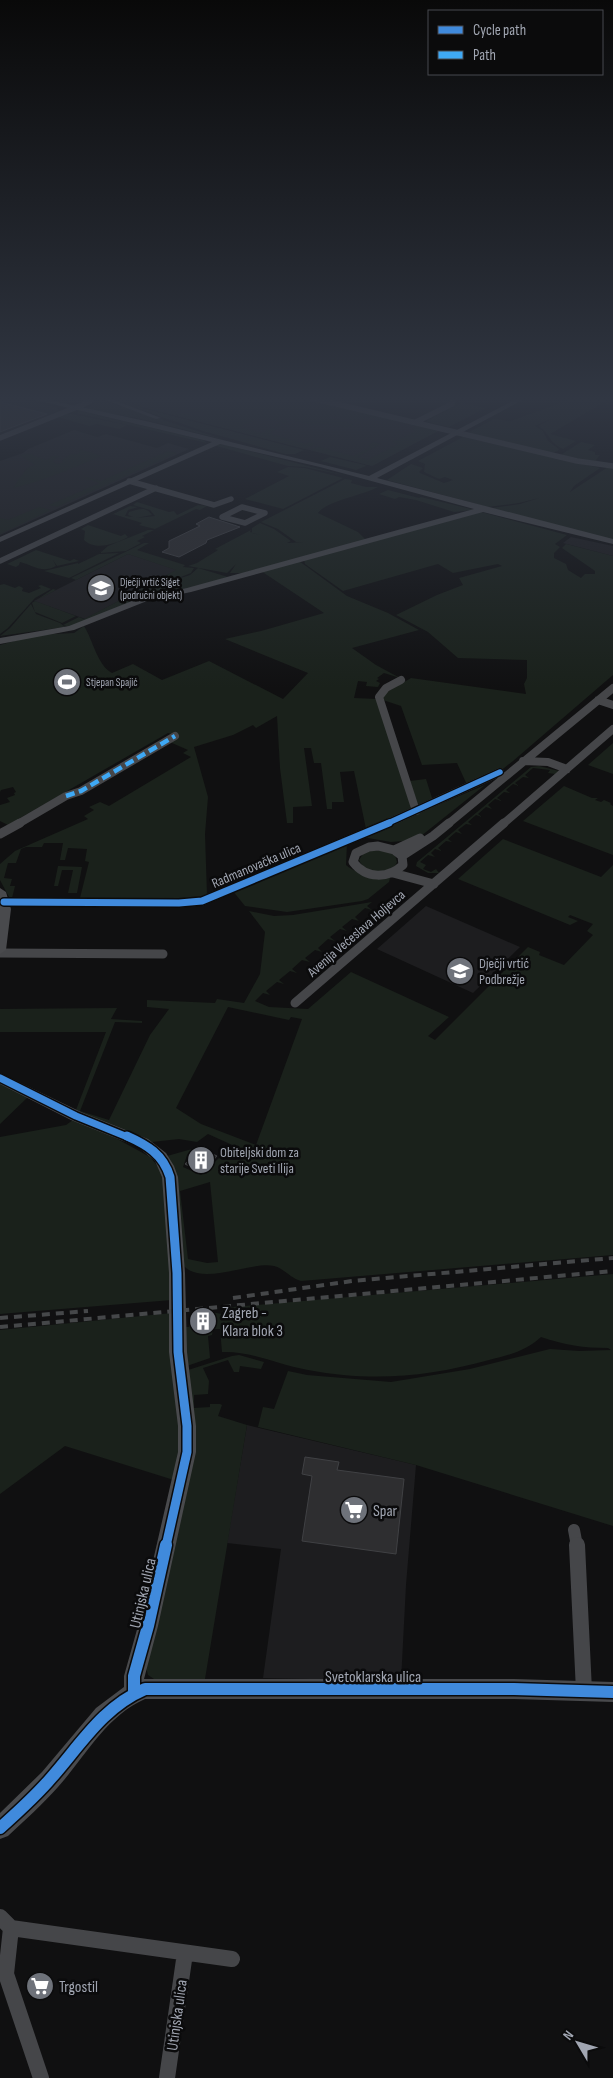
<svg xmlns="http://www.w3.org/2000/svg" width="613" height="2078" viewBox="0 0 613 2078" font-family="'Sofia Sans Condensed',sans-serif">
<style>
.built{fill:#1d1d1f}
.green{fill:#1a211b;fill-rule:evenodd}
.building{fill:#2e2e30;stroke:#404144}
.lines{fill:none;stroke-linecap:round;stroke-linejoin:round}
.street-far4{stroke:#454649;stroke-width:5.5}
.street-far3{stroke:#454649;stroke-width:8}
.street-far2{stroke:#454649;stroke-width:9}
.street-far1{stroke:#454649;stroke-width:12}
.street{stroke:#454649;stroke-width:16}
.secondary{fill:#494a4d;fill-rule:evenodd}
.rail{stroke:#454749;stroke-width:4;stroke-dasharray:8 6;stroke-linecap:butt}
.quiet{stroke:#3fa9f5;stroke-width:4.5;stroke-dasharray:9 4.5;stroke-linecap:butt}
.cycleway-far3-casing{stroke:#0b0b0c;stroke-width:8}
.cycleway-far2-casing{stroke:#0b0b0c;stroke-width:10}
.cycleway-far1-casing{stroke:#0b0b0c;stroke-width:12}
.cycleway-casing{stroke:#0b0b0c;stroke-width:15}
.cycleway-far3{stroke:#408adc;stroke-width:5.5}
.cycleway-far2{stroke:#408adc;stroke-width:7}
.cycleway-far1{stroke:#408adc;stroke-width:9}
.cycleway{stroke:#408adc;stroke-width:12}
.labels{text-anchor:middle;stroke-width:5;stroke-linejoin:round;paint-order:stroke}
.far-poi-label{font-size:11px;fill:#a1a6b2;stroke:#0b0b0c;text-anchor:start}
.street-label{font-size:14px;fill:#a1a6b2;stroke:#0b0b0c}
.poi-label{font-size:14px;fill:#a1a6b2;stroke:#0b0b0c;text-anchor:start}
.near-poi-label{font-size:16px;fill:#a1a6b2;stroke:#0b0b0c;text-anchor:start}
.near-street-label{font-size:16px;fill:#a1a6b2;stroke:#0b0b0c}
</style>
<rect width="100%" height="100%" fill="#101011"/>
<path class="built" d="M0,397H12L42,404L57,408L59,411L0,435Z
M139,397H299L438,431L372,466L142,407L129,401Z
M74,430L97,437L106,434L157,448L168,443L189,449L0,535V461L23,453L28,449Z
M571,537L613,546V556L563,543Z
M128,554L177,570L85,619L34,601Z
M426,906L520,947L473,993L377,949Z
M247,1425L416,1465L406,1585L401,1681L263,1678L281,1549L227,1543Z"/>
<path class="green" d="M203,397H299L401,421L381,420L365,417L356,421L332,415L328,417L354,424L347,428L328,424L313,425L263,413L289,421L277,427L275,426L282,422L261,417L239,427L261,433L271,428L277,429L270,433L274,435L306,444L310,442L315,444L305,449L166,413L174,409L179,410L176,412L202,417L208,414L191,410C207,403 205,410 219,410C225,410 229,406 235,406L201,398Z
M577,397H606L589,406L608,397L613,398V405L603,403L550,434L576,441L563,449C549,443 550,433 538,426L555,417L535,426L543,431L548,441L559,449L558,451L550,453L473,435L469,432L494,419L511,421Z
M114,398H119L145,409L304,450L295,454H285L203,431L130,406Z
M101,400L225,440L142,419L86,409Z
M462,403L486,408L449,427L427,422L428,420Z
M80,411L203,440L207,443L76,413Z
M65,414H71L127,425L119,429L97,424L89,426L58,417Z
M406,422L438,431L372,466L310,450L320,447L353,456L371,447L368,445L374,442L381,444L357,457L368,460L398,444L392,442L416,431L411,429L416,426L404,423Z
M463,437L600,468L574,486L570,492L608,467H613V540L491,508L520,504L539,498L519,503L488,507L387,480L411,464L423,468L419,472L420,473L444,483L453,480L445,477L439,479L424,472L425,464L418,461Z
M581,442L595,445L588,450L595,452V455H600L596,460L600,462L565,457L562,454Z
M217,444L226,445L347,476L305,467L288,466L213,445Z
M79,449L102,456C72,468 44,481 13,488L27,468L35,465L20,455L27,453L46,460L51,458V456H60L53,460L56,464L63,463L62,460L69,455L80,453Z
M168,451L177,453L57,507L49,505L100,483L85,478L86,477L101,481Z
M330,457L365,465L366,466L356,470L321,461Z
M288,467L305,468L343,478L283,509L245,499L289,476L277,472Z
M345,479L352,480L351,483L366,487H378C364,495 326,501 318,513L358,532L366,540L243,573H230L236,564L227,573L188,566L197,563L218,550L215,549L251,530L250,532L260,535L252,533V528L260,523L274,529L291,541L287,543L304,542H296L278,529L261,522Z
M388,490L419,498L421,497L475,510L454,512L416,500L399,497L395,499L379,494Z
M137,502L169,512L174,511L177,515L198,505L207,506L200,510L196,509L155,529L139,525L142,523L113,514L109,516L130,506L138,507L128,510L125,516L133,517L128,515L129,512C138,510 145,505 152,515L136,518L155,516L150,510L133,505Z
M39,507L51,510L0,534V518L8,520Z
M481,512L567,535L555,544L560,547L554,553V558L566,564L568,570L581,578L585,574H595V571L562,548L566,544L613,556V675L513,761L499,772L468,787L457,763L422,765L401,706L383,700L382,695L411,678L526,694L524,684L527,678V660L458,658L428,632L396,615L437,595L463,585L459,578L502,566L498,564L453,573L438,564L343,591L305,564L304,560Z
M88,525L121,536L125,534L128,537C115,544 96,551 84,540L85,531L81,529Z
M148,530H154L142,536L145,537L137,541L141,543L126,551L100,553L108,546Z
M144,543H149L137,550L185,565L183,567L194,568L191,573L171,581L190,575L198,568L228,577L194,587L143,596L135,592L176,570L128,554L76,580L71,578Z
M36,550L70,561L74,559L79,561L57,566L53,560L56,566C42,574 33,565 20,562L19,565L16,567L7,564Z
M119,553L69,578L44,571L78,563V564L99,554Z
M299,561L347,596L388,613L419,630L352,648L376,665L400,678L384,673L377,678L379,679L376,681L380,683L378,687L366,686L367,682L358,681L354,698L377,699L411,807L409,810L366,829L354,771L340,772L344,802H332V809H327L321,763H314L311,748H304L312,806L293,807V823H287L280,768L277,716L256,728L253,725L233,735L194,747L208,797L205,834L207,895L188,899L80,898L89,862L85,861L87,849L68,848L65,860H60L63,843H44L42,847H26L21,849L16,863H8L4,878L12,879L10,886H15L12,898L9,897L0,880V864L15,851L88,819L84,816L94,810L89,807L100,802L109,806L191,757L183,753L188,750L172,743V734L168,733L8,825L0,821V805L10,802L7,798L15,795L14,793L16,792L13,787L1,790L0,792V645L36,635L74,633L84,626C93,640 97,665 112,673L133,664L162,680L209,661L283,699L308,673L225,639L261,631L324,613L261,571Z
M4,584L15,588L19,586L23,588L17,589L23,588L22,591L29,593L41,588L38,586L41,585L51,589L35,598L8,628L0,634V585Z
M53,589L56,590L35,601L76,616L62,623L35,612L32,603Z
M134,593L143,597L69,627L63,625L79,617L84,619Z
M31,604L36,614L60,623L65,627L0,636L10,628Z
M613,743V774L588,765Z
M539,766L559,771L555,774L548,773L550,770L533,768L525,775L529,778L523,777L515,783L519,786L513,784L506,790L510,793L504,792L497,798L502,801L495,799L488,805L492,809L486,807L478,814L482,817L476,815L468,822L472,825L466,824L458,830L462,834L456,832L448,839L452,842L446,841L438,848L442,851L435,849L431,853L435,857L428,855L420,862L426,865L423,869L431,872L436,869L439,873H428L416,866L417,862L531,767Z
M426,779L433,801L421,805L417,803L410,781Z
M485,785L416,840L391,842L362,837Z
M564,786L592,798H598L595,800L601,802L604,800L611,803L610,804L613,806V855L523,821Z
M503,839L601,877L613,865V1255L301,1281C290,1278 285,1269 274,1266C251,1261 201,1287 183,1265L167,1156L192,1149L187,1155L183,1167L201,1175L219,1158L222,1160H242L250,1153L208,1134L197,1142L179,1139L152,1142L76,1110L106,1032H0V1009L117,1008L111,1019L142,1021V1023L115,1022L80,1111L109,1120L150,1035L169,1009L147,1007V1000L215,1003L217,999L244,1003L260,974L265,932L249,911L274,916L293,915L372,902L367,906L372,910L365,908L355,917L359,921L352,919L342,927L347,931L340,929L330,937L335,941L328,939L318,948L322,952L315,950L305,958L310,962L302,960L292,969L297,973L290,971L279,980L284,984L277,982L266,991L270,995L263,993L255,1001L269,1007L308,1009L351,972L449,1017L428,1036L435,1040L528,947L540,952L539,955L564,965L593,935L587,931L593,924L570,915L568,917L578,921L570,925L458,879ZM228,1007L289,1020L291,1017L302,1019L256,1145L201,1124L176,1108ZM210,1182L218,1262L207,1263L188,1259L180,1191Z
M347,843L346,865C359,876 372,875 389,876L390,878L389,882L368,899L362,901L287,912L245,906L232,890Z
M373,850L385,851L395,855L397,862L395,866C385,874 365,874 359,860L363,854Z
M58,866L82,867L77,893H68L73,870H62L58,886H54Z
M0,1083L28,1097L0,1124Z
M73,1120L101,1130L150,1157L164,1174L172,1300L0,1314V1137L66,1125Z
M613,1274V1526L416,1465L258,1427L263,1407L274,1409L288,1371L307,1375L391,1382L470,1369L550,1349L579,1351L611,1350L608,1348C584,1348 564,1345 541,1337C526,1351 509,1355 489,1360C427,1377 372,1382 308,1370C278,1365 252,1351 222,1352L220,1329H213L212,1335L208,1336L210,1358L184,1367L183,1327H189V1324C195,1326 203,1326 211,1325V1312L222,1314V1308Z
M172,1313L180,1417L177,1481L65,1446L0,1494V1330Z
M239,1355L264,1362L261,1369L240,1366L239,1372H234L228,1360L203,1368L209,1381L208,1394L194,1395V1408L210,1407V1404H220L222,1405L218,1416L247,1425L205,1679H154L148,1675L146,1667L169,1558L185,1371L232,1356Z"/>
<path class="building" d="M0,402L27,409L47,414L0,432Z
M209,517L240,527L207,540L206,543L179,557L162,552L169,548V541L200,526L196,524Z
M200,1148L217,1156L202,1173L185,1164Z
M211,1311L212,1325L195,1326V1312Z
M305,1457L339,1462L337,1470L404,1479L396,1554L302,1541L312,1476L302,1474Z"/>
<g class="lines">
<path class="street-far4" d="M307,397L577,461L613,466
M416,422L452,404L455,397
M0,438L82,405L90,401L91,397
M129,481L214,505L231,499
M242,507L265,513L245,523L222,517Z
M0,561L156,488"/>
<path class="street-far3" d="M401,680L386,688L379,697L416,811
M598,700L613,705
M523,761L548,762L567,769
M18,824L66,796L81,791L175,736
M386,824L500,772
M448,824L613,688
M503,824L613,729"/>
<path class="street-far2" d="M0,834L20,823
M378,846L394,850L402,856L403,865C388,879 366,879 353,862L356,853L369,847Z
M394,850L420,838
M402,856L433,836L449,823
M393,873L434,884
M4,902L179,903L202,901L389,823
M0,953L163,954
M295,1003L504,823"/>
<path class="street-far1" d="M574,1530L577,1546"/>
<path class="street" d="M577,1545L584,1691
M0,1917L11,1928L6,1974L41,2078
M11,1928L232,1959
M167,2078L185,1953"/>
<path class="secondary" d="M23,397H35L150,422L369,476L520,397H528L377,478L613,539V544L483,512L191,592L147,601L74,630L0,644V638L69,626L142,597L187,588L474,509L320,467L220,444L0,542V537L212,442Z
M97,397H106L161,418L156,419Z
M0,888L6,892L11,909L6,950L0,954Z
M0,1073L81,1112L148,1139L166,1153L174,1166L178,1177L185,1273L187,1352L196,1426V1452L158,1626L144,1679H514L613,1682V1702L514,1699H145C106,1716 85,1757 58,1787C43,1804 25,1820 8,1836L0,1839V1813L42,1772L96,1708L124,1687V1676L138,1626L178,1452V1426L169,1352V1273L162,1177L155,1161L138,1147L71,1120L0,1084Z"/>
<path class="rail" d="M233,1298L352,1281L613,1258
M0,1318L88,1311
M0,1327L613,1271"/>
<path class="quiet" d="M66,796L81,791L175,736"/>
<g class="cycleway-far3-casing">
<path id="cycleway-far3" d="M386,824L500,772"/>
</g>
<g class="cycleway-far2-casing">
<path id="cycleway-far2" d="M4,902L179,903L202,901L389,823
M0,1078L76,1116L130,1138"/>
</g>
<g class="cycleway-far1-casing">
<path id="cycleway-far1" d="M127,1136C147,1145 163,1154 170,1177L177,1273L178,1352L187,1426V1452L166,1546"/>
</g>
<g class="cycleway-casing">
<path id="cycleway" d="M134,1693V1676L148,1626L166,1545
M0,1828C18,1812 36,1796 52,1777C81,1744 103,1707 145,1689H514L613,1692"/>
</g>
<use href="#cycleway-far3" class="cycleway-far3"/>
<use href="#cycleway-far2" class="cycleway-far2"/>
<use href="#cycleway-far1" class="cycleway-far1"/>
<use href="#cycleway" class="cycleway"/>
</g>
<linearGradient id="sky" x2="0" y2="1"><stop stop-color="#090909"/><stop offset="0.58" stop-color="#313743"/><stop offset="1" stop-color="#313743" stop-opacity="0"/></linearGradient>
<rect width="613" height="688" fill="url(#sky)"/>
<defs>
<g id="school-disc" transform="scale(1.4375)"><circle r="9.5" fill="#6e727a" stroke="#0b0b0c"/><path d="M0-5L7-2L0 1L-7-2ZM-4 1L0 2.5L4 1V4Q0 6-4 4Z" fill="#fff"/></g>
<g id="stadium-disc" transform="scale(1.4375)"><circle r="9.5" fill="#6e727a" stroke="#0b0b0c"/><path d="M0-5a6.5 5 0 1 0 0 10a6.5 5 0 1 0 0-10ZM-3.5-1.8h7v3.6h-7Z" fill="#fff"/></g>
<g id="building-disc" transform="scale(1.4375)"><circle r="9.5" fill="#6e727a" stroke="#0b0b0c"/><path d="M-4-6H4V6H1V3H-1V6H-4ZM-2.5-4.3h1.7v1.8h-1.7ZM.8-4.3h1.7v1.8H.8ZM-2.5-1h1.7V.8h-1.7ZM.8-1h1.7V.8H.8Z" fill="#fff"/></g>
<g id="supermarket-disc" transform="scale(1.4375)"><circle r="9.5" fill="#6e727a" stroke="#0b0b0c"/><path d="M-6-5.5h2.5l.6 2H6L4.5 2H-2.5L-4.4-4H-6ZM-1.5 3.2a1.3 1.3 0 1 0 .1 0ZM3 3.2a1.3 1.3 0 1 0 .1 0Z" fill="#fff"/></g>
</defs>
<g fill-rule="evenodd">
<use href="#school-disc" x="101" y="588"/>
<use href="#stadium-disc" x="67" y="682"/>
<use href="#school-disc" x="460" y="971"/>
<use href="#building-disc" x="201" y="1160"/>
<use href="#building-disc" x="203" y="1321"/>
<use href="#supermarket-disc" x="354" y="1510"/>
<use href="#supermarket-disc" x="40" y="1986"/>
</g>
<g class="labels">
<g class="far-poi-label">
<text x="120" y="586">Dječji vrtić Siget<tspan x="120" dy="13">(područni objekt)</tspan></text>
<text x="86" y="686">Stjepan Spajić</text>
</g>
<g class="street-label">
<text transform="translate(256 865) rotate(-23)" y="5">Radmanovačka ulica</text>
<text transform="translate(356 933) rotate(-41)" y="5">Avenija Većeslava Holjevca</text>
</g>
<g class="poi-label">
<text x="479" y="968">Dječji vrtić<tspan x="479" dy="16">Podbrežje</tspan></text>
<text x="220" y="1157">Obiteljski dom za<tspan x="220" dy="16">starije Sveti Ilija</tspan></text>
</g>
<g class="near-poi-label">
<text x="222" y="1318">Zagreb -<tspan x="222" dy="18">Klara blok 3</tspan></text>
<text x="373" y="1516">Spar</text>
<text x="59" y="1992">Trgostil</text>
</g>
<g class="near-street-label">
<text transform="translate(142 1593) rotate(-77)" y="6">Utinjska ulica</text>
<text x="373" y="1682">Svetoklarska ulica</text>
<text transform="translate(176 2015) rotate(-82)" y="6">Utinjska ulica</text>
</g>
</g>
<rect x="428" y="10" width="175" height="65" fill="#0b0b0c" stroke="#47494e"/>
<rect x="438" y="26" width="25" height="8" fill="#408adc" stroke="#47494e"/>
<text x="473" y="35" font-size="15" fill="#a1a6b2">Cycle path</text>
<rect x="438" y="51" width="25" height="8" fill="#3fa9f5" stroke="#47494e"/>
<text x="473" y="60" font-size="15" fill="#a1a6b2">Path</text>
<g transform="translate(578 2043) rotate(308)" stroke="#0b0b0c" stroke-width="4" paint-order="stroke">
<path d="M0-4L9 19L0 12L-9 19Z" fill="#a1a6b2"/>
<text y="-8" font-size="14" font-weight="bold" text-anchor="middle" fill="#a1a6b2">N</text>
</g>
</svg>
